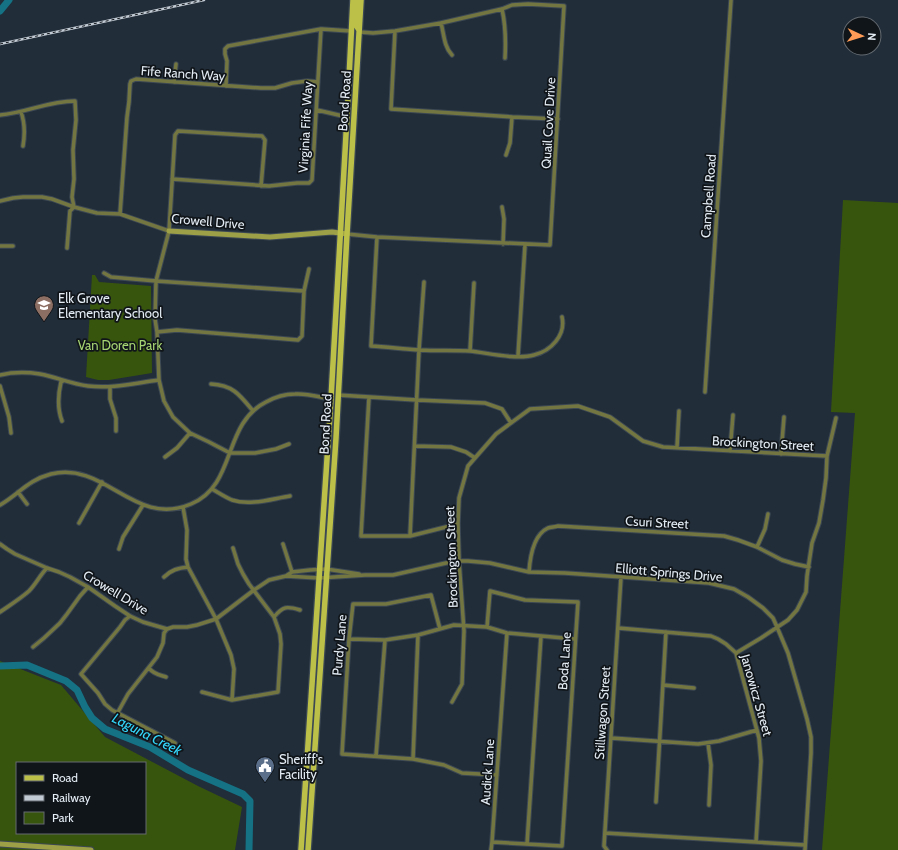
<svg xmlns="http://www.w3.org/2000/svg" width="898" height="850" viewBox="0 0 898 850" font-family="Cabin,sans-serif">
<style>
.green{fill:#38550d;fill-rule:evenodd}
.lines{fill:none;stroke-linecap:round;stroke-linejoin:round}
.river{stroke:#157184;stroke-width:7}
.street-casing{stroke:#3c4853;stroke-width:5.5}
.secondary-casing{stroke:#3c4853;stroke-width:7}
.primary-casing{stroke:#3c4853;stroke-width:8}
.street{stroke:#747641;stroke-width:3.5}
.secondary{stroke:#9da047;stroke-width:5}
.primary{stroke:#bcc048;stroke-width:5.5}
.rail-casing{stroke:#c2cad3;stroke-width:2.5}
.rail{stroke:#10151a;stroke-width:1;stroke-dasharray:3;stroke-linecap:butt}
.labels{text-anchor:middle;stroke-width:3.5;stroke-linejoin:round;paint-order:stroke}
.street-label{font-size:13px;fill:#e3ebf3;stroke:#10151a}
.poi-label{font-size:13px;fill:#e3ebf3;stroke:#10151a;text-anchor:start}
.park-label{font-size:13px;fill:#a6d472;stroke:#10151a}
.water-label{font-size:14px;font-style:italic;fill:#34d8fc;stroke:#10151a}
</style>
<rect width="100%" height="100%" fill="#212d39"/>
<path class="green" d="M843,200L898,203V850H822L855,413L831,412Z
M92,275H95L99,282L151,286L152,373L109,380H98L86,377Z
M0,661L61,685L105,737L198,786L242,807L235,850H0ZM17,763H145V833H17Z"/>
<g class="lines">
<path class="river" d="M0,11L9,0
M0,666L27,665L66,681L77,690L85,707L92,718L105,729L150,747L188,770L243,794L250,801L249,850"/>
<g class="street-casing">
<path id="street" d="M502,9C506,27 506,40 505,58
M441,23C444,34 444,47 452,55
M395,31L391,109L512,117L558,119
M174,82L176,64
M226,86L227,61L225,54V49L228,46L321,29L351,31
M317,110L347,117
M21,112C25,123 25,134 23,146
M0,115C26,113 48,101 75,101L76,120L73,150L74,179L72,197L74,207L70,211L67,248
M506,155L510,143L512,117
M172,179L269,186L297,183H309L312,180L321,29
M261,186L265,140L262,136L178,131L175,135L169,231L156,281L155,319L157,332L159,380L164,401L173,417L190,433L209,442L230,453H255L276,449L289,444
M0,201L13,198L23,197H42L52,199L74,207L97,213L120,214L169,231
M502,207L504,219L503,244
M120,214L127,117L129,102L130,84L131,81L136,79L261,88H275L292,83L307,81L318,82
M347,234L377,237L550,245L564,6L528,4L512,5L502,9L441,23L395,31L373,33L360,32
M377,237L371,346C387,347 404,349 420,350C437,351 453,350 470,351C488,353 517,360 534,355C551,351 566,335 562,317
M0,246H13
M104,273L111,277L156,281L304,291
M157,332L177,330L298,340L302,336L304,291L309,269
M470,351L474,283
M518,356L525,245
M0,375C13,372 27,372 40,374C56,377 71,384 88,386C112,389 135,383 159,380
M211,384C233,385 240,395 253,411
M0,386L9,417L11,433
M110,387V399L116,418V431
M705,392L731,0
M338,395L417,400L485,403L502,409L511,423
M369,397L361,536H410L458,524
M62,421C57,408 58,395 61,382L63,381
M415,446L451,447L466,452L475,458
M677,447L679,411
M730,451L733,415
M781,454L784,417
M165,457L177,448L190,433
M212,489C219,493 225,497 232,500C250,506 271,499 290,496
M18,492L27,504
M0,505C19,494 28,480 51,474C106,461 134,528 191,504C237,485 222,424 266,402C275,397 285,394 295,394C307,393 319,397 331,399
M183,507L187,530L186,559L188,567L216,619L231,655L234,669L232,700
M79,523L102,482
M410,536L419,350L424,282
M0,544L7,549L15,554L47,568L59,572L70,577L88,587L115,606L130,616L143,622L167,629L173,627H187L197,625L216,619L254,590L269,580L286,576L292,572L310,570L326,569L359,574
M283,544L292,572
M757,547L765,529L768,514
M119,549L123,537L143,505
M529,572C530,557 533,535 548,528C551,527 555,527 558,526L724,536L738,540L757,547L782,560L795,564L809,567
M286,576L319,578L365,575H393L446,563L459,561H468L490,563L529,572L565,573L709,583L734,589L748,597L763,608L773,618L777,627L788,653L807,719L811,737V753L805,850
M164,577C171,570 178,568 188,567
M0,612C10,605 20,599 29,591C36,584 40,575 47,568
M130,616L125,620L120,627L81,674L98,693L105,704L112,710L175,743
M274,617C283,606 287,606 300,610
M487,627L490,591L525,600L578,602L562,846L492,842L507,633
M618,628L711,636L718,639L726,644L736,653L759,738L761,761L756,842
M440,629L431,595L386,604H353L349,639L342,754L413,759L444,765L462,773L497,775
M349,639L385,640L418,635L454,625L487,627L507,633L575,639
M33,647L44,638L60,623L67,614L80,596L88,587
M736,653L761,638L788,620L797,610L806,592L807,576L812,543L819,523L823,500L826,478L827,456L836,418
M149,668C153,674 160,675 166,677
M663,685L694,688
M202,692L232,700L278,692L281,644L280,634L274,617L249,584L243,574L238,564L233,548
M452,702L462,684L464,631L459,561L458,524L459,498L468,466L496,434L530,409L578,406L610,417L643,441L663,447L827,456
M118,712L128,694L157,657L163,643L164,633L167,629
M611,738L698,744L719,741L757,730
M708,743L711,765L709,805
M376,756L385,640
M413,759L418,635
M656,802L666,632
M605,833L805,845
M527,844L541,636
M491,850L492,842
M607,850L604,846L621,577"/>
</g>
<g class="secondary-casing">
<path id="secondary" d="M169,231L270,237L332,232L347,234
M0,844L91,850"/>
</g>
<g class="primary-casing">
<path id="primary" d="M356,0V25L359,30
M301,850L331,399L347,117L353,0
M308,850L336,438L347,234L361,0"/>
</g>
<use href="#street" class="street"/>
<use href="#secondary" class="secondary"/>
<use href="#primary" class="primary"/>
<g class="rail-casing">
<path id="rail" d="M0,44L204,0"/>
</g>
<use href="#rail" class="rail"/>
</g>
<defs>
<g id="school-pin" transform="scale(1)"><path d="M0 17L-7.5 6A9.5 9.5 0 1 1 7.5 6Z" fill="#8d6e63" stroke="#10151a"/><path d="M0-5L7-2L0 1L-7-2ZM-4 1L0 2.5L4 1V4Q0 6-4 4Z" fill="#fff"/></g>
<g id="civic-pin" transform="scale(1)"><path d="M0 17L-7.5 6A9.5 9.5 0 1 1 7.5 6Z" fill="#5c6f8a" stroke="#10151a"/><path d="M-.6-6.5H3V-4.5H.6V-3L4-1V1h2V6H-6V1h2V-1L-.6-3ZM-1.2 2.5V6h2.4V2.5Z" fill="#fff"/></g>
</defs>
<g fill-rule="evenodd">
<use href="#school-pin" x="44" y="305"/>
<use href="#civic-pin" x="265" y="766"/>
</g>
<g class="labels">
<g class="street-label">
<text transform="translate(183 73) rotate(4)" y="5">Fife Ranch Way</text>
<text transform="translate(344 101) rotate(-86)" y="5">Bond Road</text>
<text transform="translate(548 123) rotate(-87)" y="5">Quail Cove Drive</text>
<text transform="translate(305 127) rotate(-87)" y="5">Virginia Fife Way</text>
<text transform="translate(708 196) rotate(-86)" y="5">Campbell Road</text>
<text transform="translate(208 221) rotate(5)" y="5">Crowell Drive</text>
<text transform="translate(325 424) rotate(-87)" y="5">Bond Road</text>
<text transform="translate(763 443) rotate(3)" y="5">Brockington Street</text>
<text transform="translate(657 522) rotate(3)" y="5">Csuri Street</text>
<text transform="translate(451 557) rotate(-92)" y="5">Brockington Street</text>
<text transform="translate(669 572) rotate(5)" y="5">Elliott Springs Drive</text>
<text transform="translate(116 592) rotate(31)" y="5">Crowell Drive</text>
<text transform="translate(339 645) rotate(-85)" y="5">Purdy Lane</text>
<text transform="translate(564 661) rotate(-86)" y="5">Boda Lane</text>
<text transform="translate(757 695) rotate(74)" y="5">Janowicz Street</text>
<text transform="translate(602 713) rotate(-86)" y="5">Stillwagon Street</text>
<text transform="translate(487 772) rotate(-86)" y="5">Audick Lane</text>
</g>
<g class="poi-label">
<text x="58" y="303">Elk Grove<tspan x="58" dy="15">Elementary School</tspan></text>
<text x="279" y="764">Sheriff's<tspan x="279" dy="15">Facility</tspan></text>
</g>
<g class="park-label">
<text x="120" y="350">Van Doren Park</text>
</g>
<g class="water-label">
<text transform="translate(147 734) rotate(27)" y="5">Laguna Creek</text>
</g>
</g>
<rect x="16" y="762" width="130" height="72" fill="#10151a" stroke="#646b71"/>
<rect x="24" y="775" width="20" height="6" fill="#bcc048" stroke="#646b71"/>
<text x="52" y="782" font-size="12" fill="#e3ebf3">Road</text>
<rect x="24" y="795" width="20" height="6" fill="#c2cad3" stroke="#646b71"/>
<text x="52" y="802" font-size="12" fill="#e3ebf3">Railway</text>
<rect x="24" y="812" width="20" height="12" fill="#38550d" stroke="#646b71"/>
<text x="52" y="822" font-size="12" fill="#e3ebf3">Park</text>
<g transform="translate(862 36) rotate(94)"><circle r="19" fill="#10151a" stroke="#646b71"/>
<path d="M0-3L7 15L0 10L-7 15Z" fill="#fe9c57"/>
<text y="-6" font-size="11" font-weight="bold" text-anchor="middle" fill="#e3ebf3">N</text>
</g>
</svg>
